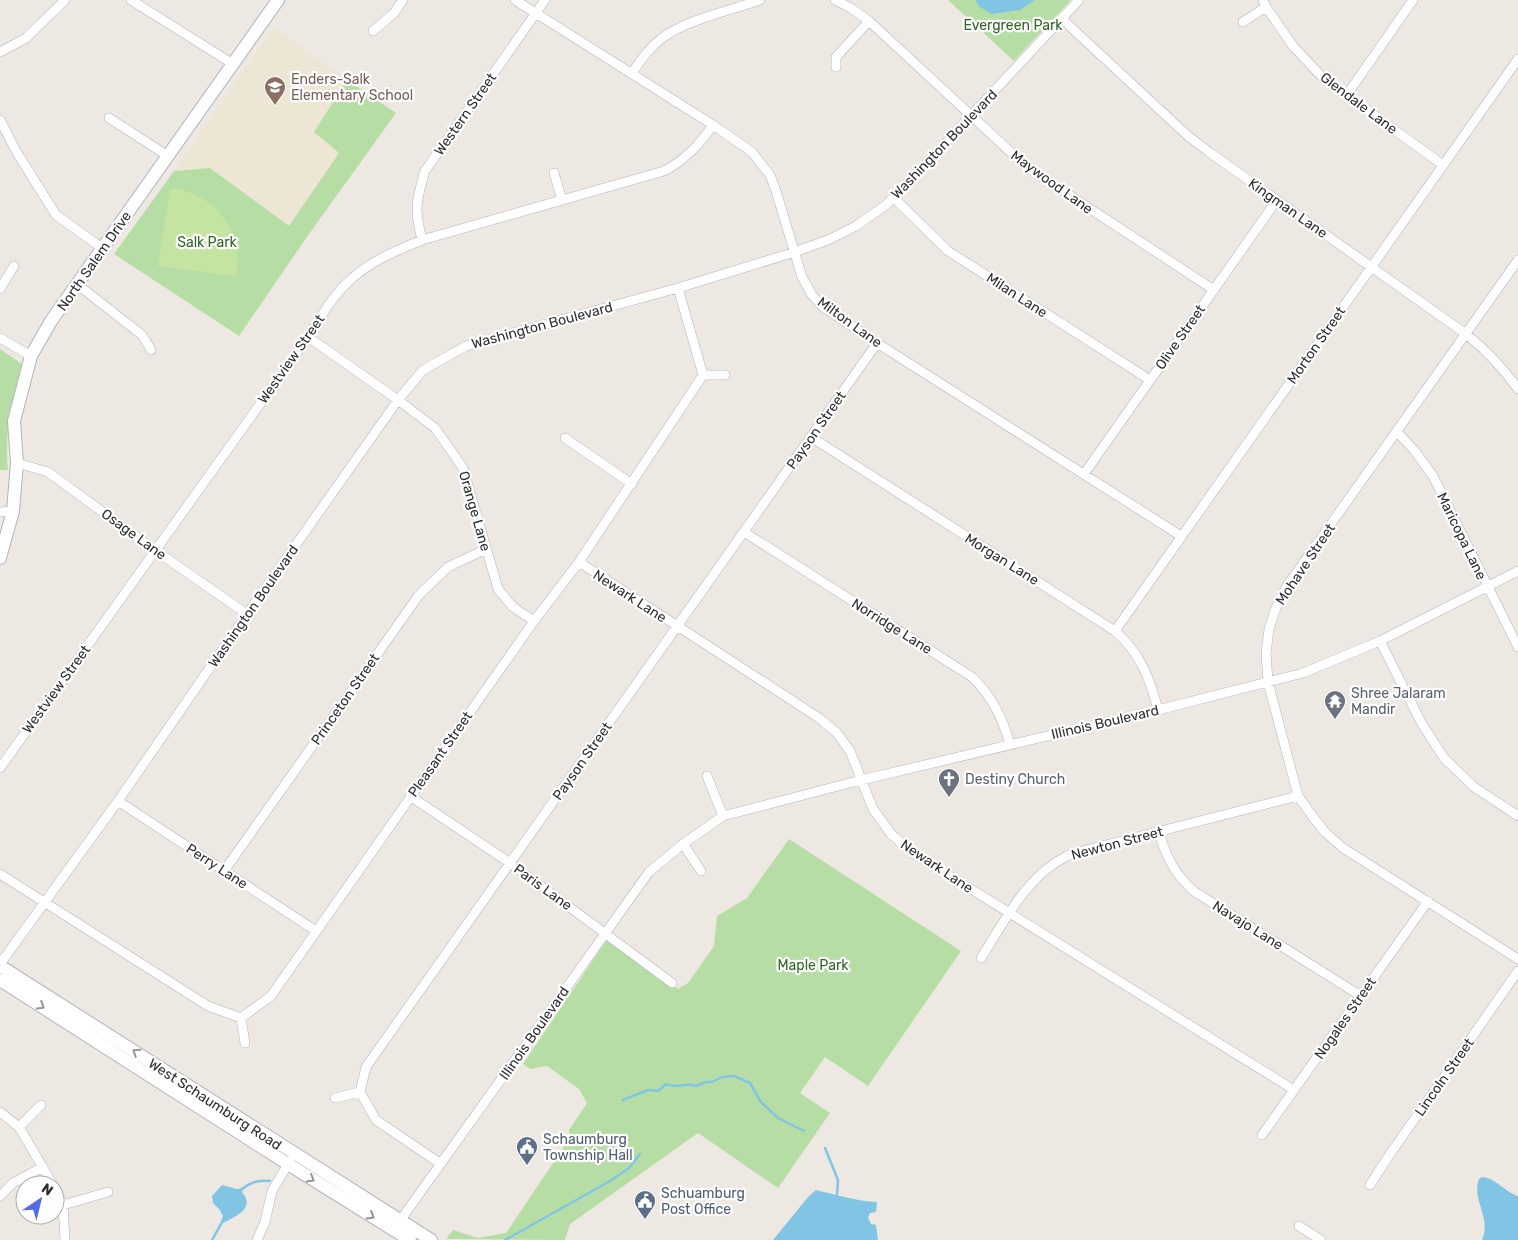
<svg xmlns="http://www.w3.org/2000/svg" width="1518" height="1240" viewBox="0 0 1518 1240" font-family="Rubik,sans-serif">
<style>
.education{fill:#ede6d4}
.green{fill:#b6dea4}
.pitch{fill:#c5e4a2}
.water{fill:#80c6e4}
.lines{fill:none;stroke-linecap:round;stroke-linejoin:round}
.stream{stroke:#80c6e4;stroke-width:2.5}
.street-casing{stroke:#b2b3bc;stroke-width:10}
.secondary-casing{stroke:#b2b3bc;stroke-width:14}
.street{stroke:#fff;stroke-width:9}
.secondary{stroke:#fff;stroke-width:12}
.oneway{stroke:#969696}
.labels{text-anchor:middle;stroke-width:4.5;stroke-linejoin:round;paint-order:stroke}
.park-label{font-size:14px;fill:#2e6623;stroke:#fff}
.education-label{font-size:14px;fill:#785e54;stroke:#fff;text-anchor:start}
.street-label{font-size:14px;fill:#2e2e2e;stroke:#fff}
.worship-label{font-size:14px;fill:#5b616d;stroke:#fff;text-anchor:start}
.service-label{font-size:14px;fill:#4e5e75;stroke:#fff;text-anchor:start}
</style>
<rect width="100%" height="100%" fill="#ede9e2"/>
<path class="education" d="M274,27L347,80L314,132L339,153L289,227L210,168L174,171Z"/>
<path class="green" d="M948,0H1071L1014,61Z
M347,80L396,113L309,234L239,336L114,254L174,171L210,168L289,226L339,153L314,132Z
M0,349L22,364C12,399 4,434 8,470H0Z
M789,839L961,951L868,1086L825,1057L800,1093L830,1113L778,1188L698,1133L570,1224L565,1240L446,1239L453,1230L478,1238L506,1233L570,1138L569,1130L587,1103L579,1089L547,1066L530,1069L523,1064L608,938L678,989L688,983L714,946L717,916L747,898Z"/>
<path class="pitch" d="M170,189C203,189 235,219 237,252C238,260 237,268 236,276L158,266Z"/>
<path class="water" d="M975,0H1035L1020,10L992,14L980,7Z
M1482,1177C1496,1178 1505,1192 1518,1196V1240H1482C1492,1217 1471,1200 1479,1179Z
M222,1185L237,1189L244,1188L242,1192C243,1194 246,1196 246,1199C251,1213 227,1219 219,1226L223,1216L219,1209L213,1203L212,1196Z
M816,1190C837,1195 856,1201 877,1202L876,1212L870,1213L868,1218L871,1224L876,1225L878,1240H773L808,1197Z"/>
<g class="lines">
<path class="stream" d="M623,1100L648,1090L658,1091L666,1084C676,1089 686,1082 696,1086L706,1082H712L722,1077L734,1076L750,1083L761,1102L778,1118L804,1131
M825,1148L838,1180L837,1195
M242,1189C251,1182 258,1180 270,1181
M212,1240L221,1224
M505,1240L610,1181L629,1168L640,1154"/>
<g class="street-casing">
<path id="street" d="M131,0L233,64
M515,0L713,125L752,152L770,175L776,191L802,277L812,295L823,307L877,343L1181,536
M835,0L851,8L869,21L1018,159L1031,170L1214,290
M1263,0L1266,7L1293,46L1324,79L1443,165
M1062,19L1188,136L1209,152L1466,334C1486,350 1503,368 1518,389
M1243,22L1266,7
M373,31L394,13L403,0
M0,52L26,38L65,0
M836,67V57L869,21
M632,73C641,60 649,48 662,38C686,20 731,10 760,0
M1346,96L1413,0
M109,118L168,156
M0,120L16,151L56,215L102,248
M554,173L562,200
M894,198L948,251L1150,380
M422,240C414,208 416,202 425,171L545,0
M1518,260L1287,586L1276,608L1269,629L1266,653L1268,682L1298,796L1316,821L1326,833L1343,848L1518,959
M78,285L142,335L151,350
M0,289L14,266
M308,337L398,400L435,428L463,468L498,589L513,607L534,621
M0,338L31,356
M703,375H725
M1397,432L1414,450L1433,476L1518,647
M811,437L1115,631C1140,653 1150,678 1158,710
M565,438L632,484
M17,463L48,472L156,551L247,614
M1084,474L1277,200
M0,512L13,511
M744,532L972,677C992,696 1003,718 1010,745
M579,562L819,718L837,733L850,751L873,809L891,834L913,853L1294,1090
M1115,631L1518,59
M1380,641L1422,724L1444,758L1474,787L1518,816
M0,768L308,337C320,318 331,299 346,284C368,262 395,251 422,240L664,171C685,160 699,145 713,125
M707,776L723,816
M410,796L510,863L672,983
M118,801L316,931
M1159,832C1166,857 1175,875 1195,892L1361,996
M683,844L701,871
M224,871L419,595L448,567L486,549
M0,874L208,1006L241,1018
M981,958C1005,921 1026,876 1067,856C1074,853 1082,851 1090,849L1298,796
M0,964L118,801L247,614L398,400L423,370L466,346L678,288L795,252L830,239L856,226L886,205L912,179L1079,0
M245,1043L241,1018L271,996L534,621L579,562L703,375L678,288
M335,1098L360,1092
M0,1112L19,1127L53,1185
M19,1127L41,1105
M1262,1135L1428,901
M441,1164L376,1120L360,1092L366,1067L877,343
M1370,1185L1388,1157L1518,971
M55,1189L63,1205L65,1240
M0,1196L13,1183L43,1167
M63,1205L108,1192
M397,1225L649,872L683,844L723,816L861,780L1158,710L1303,673L1380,641L1518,571
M1299,1226L1321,1240
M257,1240L265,1222L272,1191L290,1161"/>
</g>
<g class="secondary-casing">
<path id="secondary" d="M0,558L13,511L17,463L14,421L31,356L51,321L278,0
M0,966L431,1240
M0,980L288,1164L410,1240"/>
</g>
<use href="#street" class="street"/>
<use href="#secondary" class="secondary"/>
</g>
<defs><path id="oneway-chevron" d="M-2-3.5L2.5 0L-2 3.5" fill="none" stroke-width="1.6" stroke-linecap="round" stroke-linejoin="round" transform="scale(1.25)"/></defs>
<g class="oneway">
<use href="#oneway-chevron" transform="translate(41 1006) rotate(32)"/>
<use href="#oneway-chevron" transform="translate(136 1052) rotate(-147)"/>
<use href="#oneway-chevron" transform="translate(311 1179) rotate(31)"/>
<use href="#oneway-chevron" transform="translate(371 1216) rotate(31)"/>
</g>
<defs>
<g id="school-pin" transform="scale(1.125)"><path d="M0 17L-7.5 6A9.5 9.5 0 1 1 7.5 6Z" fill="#8d6e63" stroke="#fff"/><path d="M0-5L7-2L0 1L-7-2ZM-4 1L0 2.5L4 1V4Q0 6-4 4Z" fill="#fff"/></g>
<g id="temple-pin" transform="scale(1.125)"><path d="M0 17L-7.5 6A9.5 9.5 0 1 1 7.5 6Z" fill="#6b7280" stroke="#fff"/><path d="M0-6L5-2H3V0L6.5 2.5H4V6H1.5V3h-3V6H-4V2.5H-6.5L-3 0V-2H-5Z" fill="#fff"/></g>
<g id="church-pin" transform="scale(1.125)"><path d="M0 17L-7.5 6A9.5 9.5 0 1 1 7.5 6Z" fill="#6b7280" stroke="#fff"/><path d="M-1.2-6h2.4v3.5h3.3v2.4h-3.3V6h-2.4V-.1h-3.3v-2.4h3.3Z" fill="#fff"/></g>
<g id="civic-pin" transform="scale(1.125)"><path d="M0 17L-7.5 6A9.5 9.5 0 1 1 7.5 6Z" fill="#5c6f8a" stroke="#fff"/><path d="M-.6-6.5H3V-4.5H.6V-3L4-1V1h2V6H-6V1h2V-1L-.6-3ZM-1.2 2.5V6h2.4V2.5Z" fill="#fff"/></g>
</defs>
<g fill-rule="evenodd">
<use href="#school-pin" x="275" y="87"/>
<use href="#temple-pin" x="1335" y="701"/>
<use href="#church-pin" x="949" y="779"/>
<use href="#civic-pin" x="527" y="1147"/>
<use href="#civic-pin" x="645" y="1201"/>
</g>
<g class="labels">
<g class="park-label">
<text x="1013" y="30">Evergreen Park</text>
<text x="207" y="247">Salk Park</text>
<text x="813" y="970">Maple Park</text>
</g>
<g class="education-label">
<text x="291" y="84">Enders-Salk<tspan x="291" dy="16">Elementary School</tspan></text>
</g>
<g class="street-label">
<text transform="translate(1359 103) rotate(37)" y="5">Glendale Lane</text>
<text transform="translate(465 114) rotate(-55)" y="5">Western Street</text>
<text transform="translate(944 144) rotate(-46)" y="5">Washington Boulevard</text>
<text transform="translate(1052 182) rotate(36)" y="5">Maywood Lane</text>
<text transform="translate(1288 208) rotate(35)" y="5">Kingman Lane</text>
<text transform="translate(94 261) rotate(-55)" y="5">North Salem Drive</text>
<text transform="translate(1017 295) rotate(33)" y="5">Milan Lane</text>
<text transform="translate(850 322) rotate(36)" y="5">Milton Lane</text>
<text transform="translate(542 325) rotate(-15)" y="5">Washington Boulevard</text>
<text transform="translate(1180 337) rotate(-55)" y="5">Olive Street</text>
<text transform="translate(1316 345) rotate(-55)" y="5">Morton Street</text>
<text transform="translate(291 359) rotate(-55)" y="5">Westview Street</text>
<text transform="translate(816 430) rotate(-55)" y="5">Payson Street</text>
<text transform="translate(475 511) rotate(74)" y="5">Orange Lane</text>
<text transform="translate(134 534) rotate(36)" y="5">Osage Lane</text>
<text transform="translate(1462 536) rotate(64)" y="5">Maricopa Lane</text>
<text transform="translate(1002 559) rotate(32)" y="5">Morgan Lane</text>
<text transform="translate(1305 564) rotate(-56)" y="5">Mohave Street</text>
<text transform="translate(630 596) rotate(33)" y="5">Newark Lane</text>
<text transform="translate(253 606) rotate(-55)" y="5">Washington Boulevard</text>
<text transform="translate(892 626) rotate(32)" y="5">Norridge Lane</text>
<text transform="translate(56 689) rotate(-54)" y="5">Westview Street</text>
<text transform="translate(345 699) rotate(-55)" y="5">Princeton Street</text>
<text transform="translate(1105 722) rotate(-13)" y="5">Illinois Boulevard</text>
<text transform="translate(440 754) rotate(-55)" y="5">Pleasant Street</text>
<text transform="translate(582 761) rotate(-55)" y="5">Payson Street</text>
<text transform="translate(1117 843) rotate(-15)" y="5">Newton Street</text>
<text transform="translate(217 866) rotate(33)" y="5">Perry Lane</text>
<text transform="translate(937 866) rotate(34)" y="5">Newark Lane</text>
<text transform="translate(543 887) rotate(36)" y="5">Paris Lane</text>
<text transform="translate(1248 925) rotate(32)" y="5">Navajo Lane</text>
<text transform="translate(1345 1018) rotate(-55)" y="5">Nogales Street</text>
<text transform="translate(534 1033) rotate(-55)" y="5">Illinois Boulevard</text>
<text transform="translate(1444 1077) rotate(-55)" y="5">Lincoln Street</text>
<text transform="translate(215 1104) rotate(33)" y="5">West Schaumburg Road</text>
</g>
<g class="worship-label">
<text x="1351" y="698">Shree Jalaram<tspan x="1351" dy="16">Mandir</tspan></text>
<text x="965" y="784">Destiny Church</text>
</g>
<g class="service-label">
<text x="543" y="1144">Schaumburg<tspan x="543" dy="16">Township Hall</tspan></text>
<text x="661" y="1198">Schuamburg<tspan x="661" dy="16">Post Office</tspan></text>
</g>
</g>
<g transform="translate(40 1200) rotate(35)"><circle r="24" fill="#ffffff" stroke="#ababab"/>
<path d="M0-4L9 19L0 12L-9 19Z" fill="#536ae9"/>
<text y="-8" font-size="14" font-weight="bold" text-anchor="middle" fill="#2e2e2e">N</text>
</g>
</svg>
